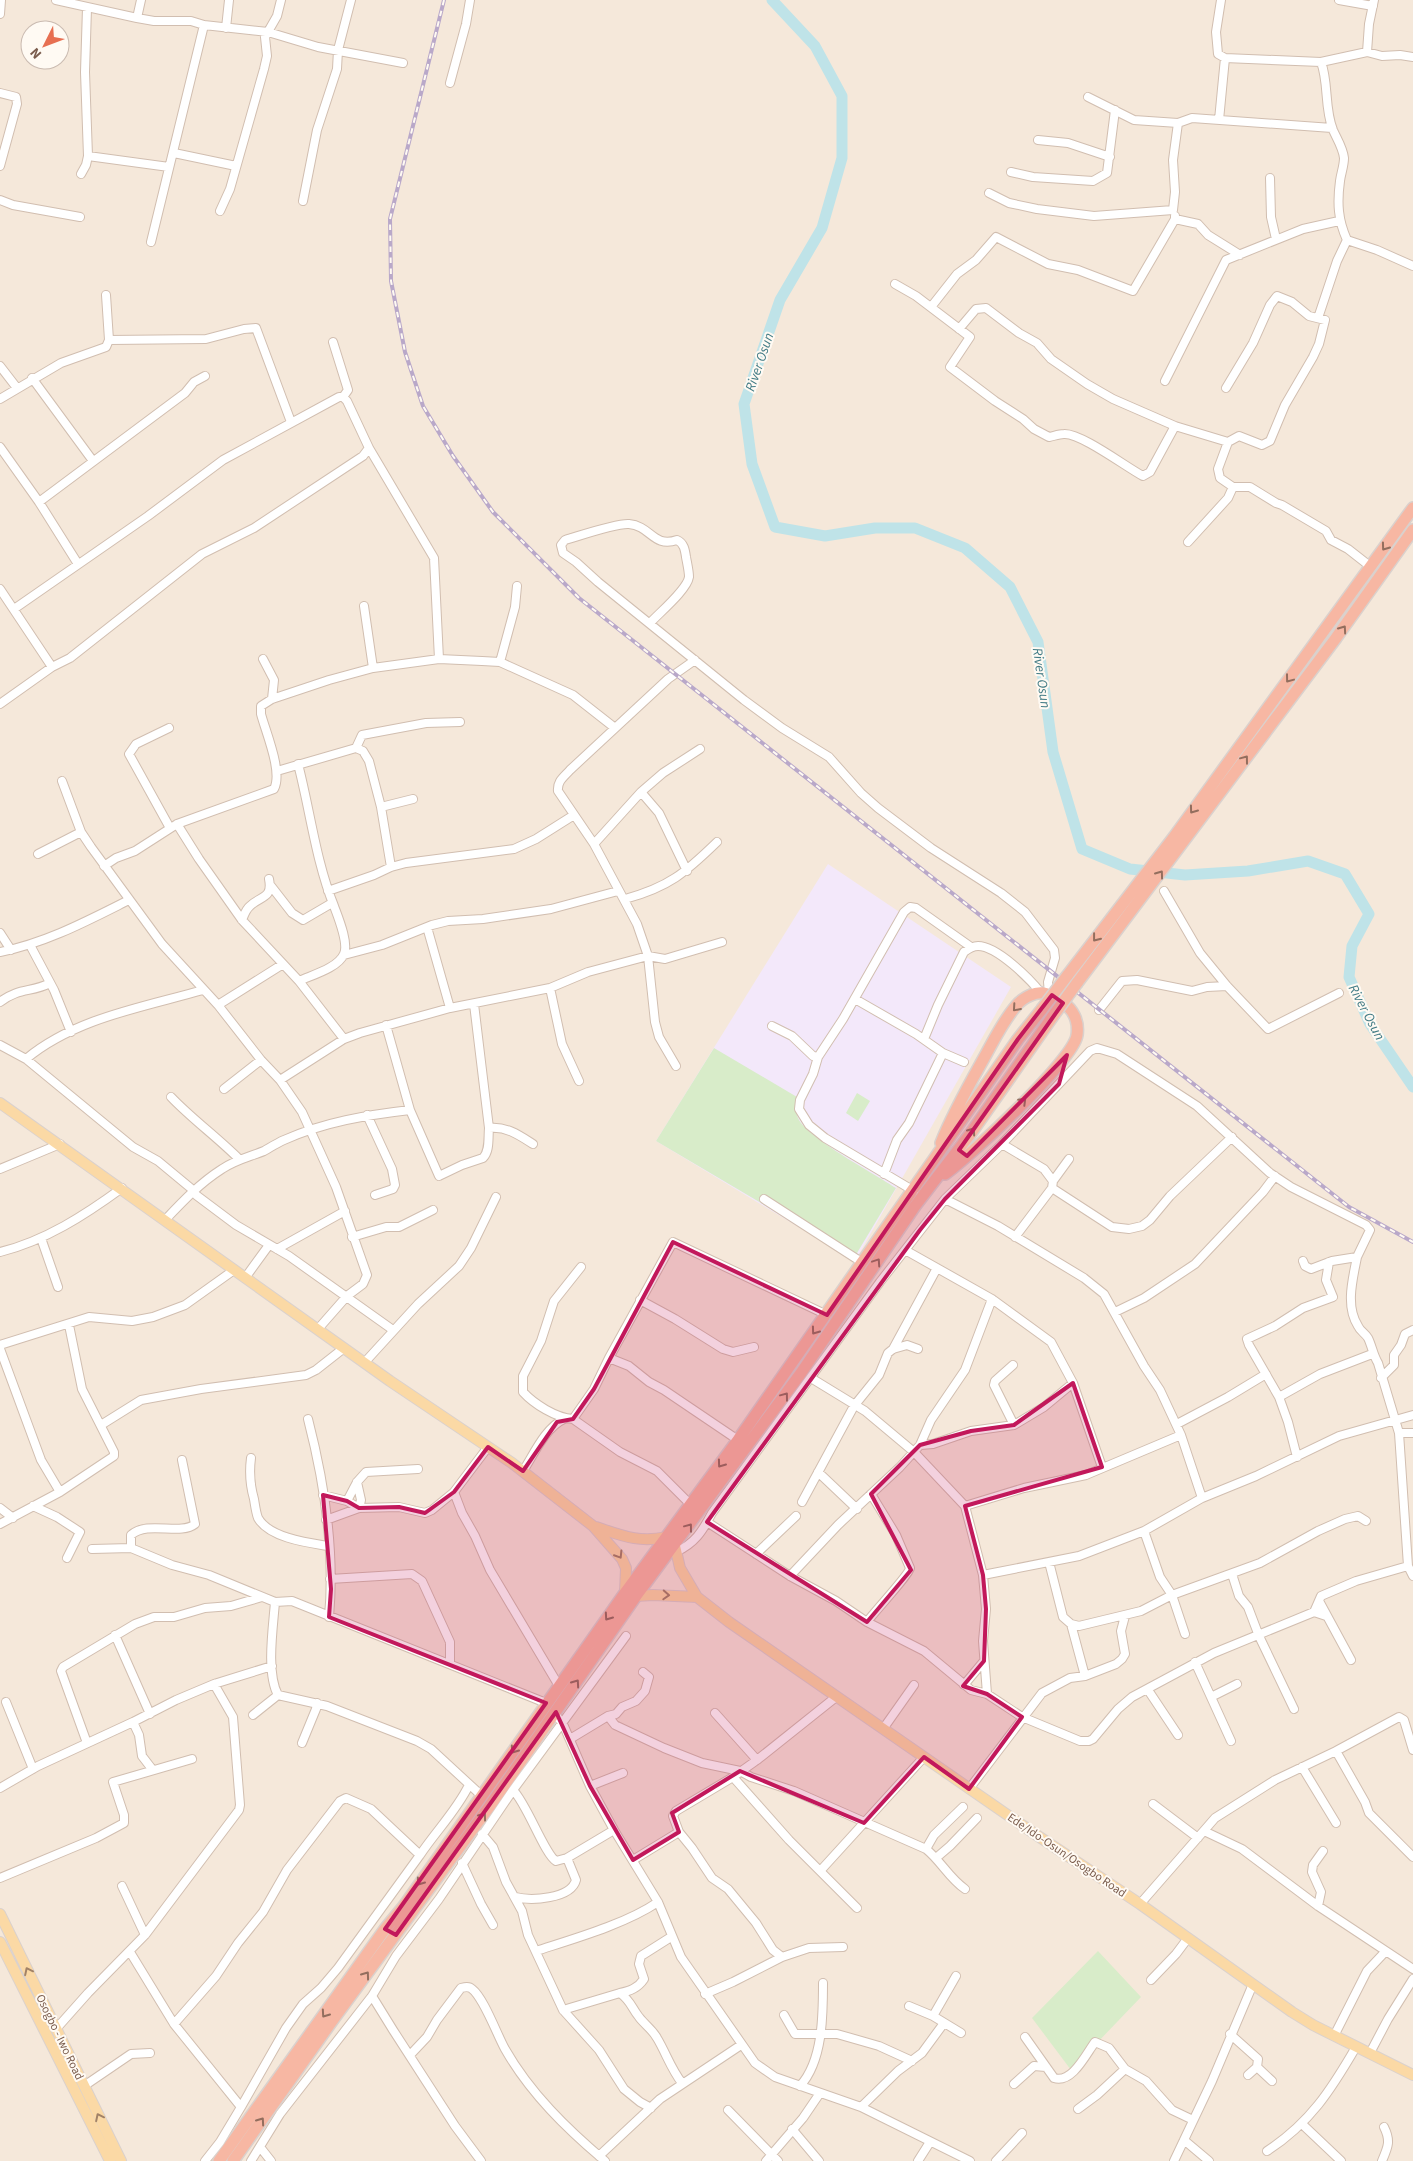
<svg xmlns="http://www.w3.org/2000/svg" width="1413" height="2161" viewBox="0 0 1413 2161" font-family="'Source Sans 3',sans-serif">
<style>
.residential{fill:#f5e8da;fill-rule:evenodd}
.education{fill:#f3e8fa}
.green{fill:#d8ecc9}
.lines{fill:none;stroke-linecap:round;stroke-linejoin:round}
.river{stroke:#bfe3e8;stroke-width:11}
.minor-casing{stroke:#d1beb0;stroke-width:10}
.major-casing{stroke:#dad1cd;stroke-width:12}
.highway-casing{stroke:#dad1cd;stroke-width:14}
.minor{stroke:#fff;stroke-width:8}
.major{stroke:#fbd9a5;stroke-width:10}
.highway{stroke:#f7b7a3;stroke-width:11}
.rail-casing{stroke:#b9a8c9;stroke-width:4}
.rail{stroke:#fffaf3;stroke-width:2;stroke-dasharray:5.5;stroke-linecap:butt}
.highway-bridge-casing{stroke:#dad1cd;stroke-width:14;stroke-linecap:butt}
.highway-bridge{stroke:#f7b7a3;stroke-width:11}
.oneway{stroke:#936e5e}
.oneway2{stroke:#a18267}
.marked{fill:#c2185b;fill-opacity:0.2;stroke:#c2185b;stroke-width:4;stroke-linejoin:round}
.labels{text-anchor:middle;stroke-width:4;stroke-linejoin:round;paint-order:stroke}
.street-label{font-size:12px;fill:#7a5c4d;stroke:#fffaf3}
.water-label{font-size:14px;font-style:italic;fill:#437c86;stroke:#fffaf3}
</style>
<rect width="100%" height="100%" fill="#fdf6ec"/>
<path class="residential" d="M0,0H1413V2161H0ZM30,30H60V60H30Z"/>
<path class="education" d="M828,864L1011,987L855,1261L656,1141Z"/>
<path class="green" d="M714,1048L797,1097C796,1106 795,1113 799,1120C811,1140 875,1174 896,1188L854,1258L656,1141Z
M857,1093L870,1101L858,1121L846,1113Z
M1098,1951L1141,1997L1071,2070L1032,2018Z"/>
<g class="lines">
<path class="river" d="M772,0L815,46L842,96V158L822,228L780,300L744,404L752,464L775,527L825,536L875,528H915L965,548L1010,587L1038,642L1053,752L1082,849L1130,869L1185,875L1248,871L1308,861L1345,874L1369,914L1352,946L1349,977L1370,1024L1413,1087"/>
<g class="minor-casing">
<path id="minor" d="M56,0L137,18L154,21H191L204,25L268,32L318,47L403,63
M1339,0L1373,6
M0,14L1,0
M137,18L141,0
M226,28L229,0
M1367,52L1369,24L1374,0
M1413,57L1400,55L1382,56L1367,52L1321,62C1329,83 1324,108 1333,130C1337,139 1343,148 1344,158C1344,166 1341,173 1340,181C1337,203 1338,220 1347,240L1377,250L1413,266
M1225,58L1321,62
M450,83L466,24L470,0
M0,93L16,97L17,104L0,166
M1088,97L1134,120L1178,123L1192,118L1332,128
M1219,120L1225,58L1218,54L1216,32L1221,0
M1038,140L1068,143L1110,157
M174,153L236,166
M88,156L169,167
M1011,172L1033,177L1093,181L1107,173L1115,110
M81,174L86,165L88,156L85,72L87,8
M1270,178L1271,217L1276,239
M989,193L1009,203L1037,209L1094,216L1173,210L1175,192L1173,160L1178,123
M0,200L13,205L80,217
M303,201L317,130L337,69L338,50L351,0
M220,211L230,189L264,69L267,56L265,37L277,16L281,0
M1175,216V219L1198,224L1208,235L1240,255
M151,242L204,25
M895,284L916,296L970,337L950,367L995,401L1023,419L1034,429L1049,437C1054,436 1059,434 1064,434C1081,433 1126,467 1143,476L1150,472L1175,426L1228,442L1218,469L1220,478L1233,487H1250L1276,503L1282,505L1326,531L1331,540L1348,549L1371,567
M931,307L957,274L976,260L996,237L1048,264L1078,270L1133,291L1175,219
M1318,318L1337,261L1347,240
M959,329L976,309L986,308L1019,333L1037,343L1051,359L1087,384L1113,399L1175,426
M109,340L206,339L244,329L256,328L291,422
M333,342L348,390L343,397
M0,366L17,388
M32,378L93,461
M1165,381L1226,260L1303,229L1339,221
M1226,388L1253,343L1270,305L1277,296L1292,302L1309,316L1325,320L1319,344L1313,357L1285,405L1270,441L1262,445L1239,436L1228,442
M0,399L61,363L106,347L109,340L106,295
M0,447L39,502L78,564
M369,448L434,558L439,659
M39,502L185,393L194,382L205,376
M1188,542L1228,498L1233,487
M0,589L52,667
M364,606L373,668
M650,623C659,613 687,590 689,577C689,571 687,563 686,557C685,550 684,543 677,540C653,548 651,526 629,524C616,523 579,536 565,540L561,545L563,553L576,562L598,582L744,700L782,728L829,757L861,793L878,808L931,848L1001,893L1025,912L1054,950L1055,958L1048,982L1049,993
M263,659L274,680L272,699
M500,662L515,607L517,586
M0,704L52,667L70,658L202,554L254,528L363,456L369,448L347,401L343,397H339L223,460L148,516L14,609
M169,728L136,744L129,754L170,828
M356,748L362,735L426,723L460,722
M298,764C310,810 316,862 334,906C338,917 349,943 344,954C338,968 312,975 299,981
M277,771L356,748L363,751L369,761L381,807L391,867
M62,781L81,832L91,847L162,944L218,1005L261,1060L280,1080L302,1112L336,1187L367,1275L363,1284L347,1296L318,1329
M641,792L659,813L687,871
M381,807L413,799
M177,824L199,859L242,920L299,981L344,1039
M594,844L641,792L663,773L700,749
M38,854L81,832
M104,866L116,858L135,851L177,824L274,789C283,772 266,733 261,714V706L272,699L329,680L373,668L439,659L482,661L500,662L573,695L615,728
M271,886L292,913L303,920L332,903
M328,891L374,875L391,867L406,863L514,849L536,839L574,815
M1164,891L1200,953L1227,986L1268,1029L1339,993
M625,899C669,887 685,873 717,842
M242,920C244,915 246,909 250,906C260,896 273,899 269,879
M427,927L450,1008
M0,933L11,950
M30,945L54,990L71,1032
M0,952C46,943 87,921 129,900
M344,955L382,945L432,925L448,921L483,919L551,909L618,891
M550,988L562,1044L579,1081
M855,999L916,1034L943,1053L964,1062
M0,1002C20,987 31,993 50,983
M218,1005L283,964
M1099,1010L1122,981L1137,980L1192,991L1207,987L1227,986
M386,1025L410,1110L439,1176L462,1165L483,1158C490,1151 488,1138 489,1128L474,1004
M772,1026L792,1036L813,1056L818,1057
M924,1039L938,1005L964,952C968,949 972,946 978,946C997,946 1030,979 1041,993
M0,1045L26,1059L133,1147L158,1161L193,1190L196,1195L236,1225L289,1256L393,1330
M26,1059C75,1018 144,1007 203,990
M676,1066L659,1037L655,1022L648,956L637,924L594,844L558,791C557,781 564,777 570,770L668,679L695,660
M280,1080L344,1039L360,1033L450,1008L550,988L588,972L648,956L665,959L722,942
M224,1089L261,1060
M171,1097C192,1119 217,1137 239,1159
M367,1115L392,1169L395,1185L393,1189L375,1195
M489,1128C506,1126 519,1135 533,1144
M1002,1144L1044,1169L1053,1181L1052,1188L1015,1237
M0,1169L60,1144
M884,1174L897,1140L909,1123L943,1053
M1053,1181L1069,1159
M1052,1188L1112,1227L1129,1229L1142,1226L1150,1220L1170,1196L1232,1137
M914,1191L825,1138L809,1125L799,1109L800,1100L813,1074L818,1057L843,1019L904,912L910,907L916,908L971,947
M764,1199L863,1263
M945,1199L998,1226L1084,1278L1104,1294L1144,1366L1160,1390L1181,1435L1202,1498
M165,1220C183,1201 200,1183 222,1169C235,1160 249,1157 264,1151C271,1147 277,1143 284,1140C324,1122 367,1115 410,1110
M352,1237L386,1227H399L433,1210
M41,1238L58,1287
M277,1249L345,1211
M905,1250L992,1299L1051,1342L1073,1383L1102,1467
M0,1252C45,1241 85,1215 122,1188
M1303,1261L1305,1266L1311,1269L1332,1261L1357,1257C1353,1278 1345,1306 1358,1326C1360,1331 1365,1333 1368,1338C1372,1346 1373,1355 1378,1363L1399,1433L1408,1566L1413,1576
M581,1267L554,1301L541,1341L523,1376V1392C534,1404 556,1418 573,1419L620,1452L657,1471L691,1505
M245,1278L269,1245
M640,1300L675,1319L723,1349L733,1352L754,1347
M1115,1312L1144,1298L1195,1264L1263,1192L1275,1176
M0,1345L89,1317L132,1321L153,1317L185,1305L234,1270
M0,1349L41,1460L60,1492
M893,1349L937,1268
M609,1358L629,1366L649,1382L664,1390L738,1440
M365,1362L418,1304L459,1266L471,1248L496,1197
M1013,1365L995,1381L994,1385L1014,1425
M811,1378L865,1411L914,1452L965,1506L983,1575L986,1609L983,1641L987,1694
M1381,1378L1394,1365V1355L1401,1345L1405,1334L1413,1330
M1279,1397L1320,1374L1372,1354
M308,1419C324,1481 335,1553 329,1617
M573,1419L594,1389L609,1358L673,1242L827,1315
M1177,1424L1228,1397L1266,1374
M101,1425L141,1400L201,1389L306,1375L316,1370L344,1348
M1399,1433H1413
M920,1445L933,1444L971,1431L1014,1425L1044,1407L1073,1383
M1297,1457L1288,1422L1279,1397L1249,1345L1247,1339L1275,1326L1303,1308L1333,1297L1326,1280L1329,1262
M251,1458C249,1473 250,1485 254,1499C255,1505 256,1513 258,1518C269,1538 309,1543 328,1546
M523,1471C534,1454 545,1428 564,1419
M818,1472L857,1509
M454,1492L462,1513L475,1536L490,1570L559,1686
M323,1495L347,1501L359,1508L361,1500L357,1482
M347,1501L357,1482L366,1472L418,1469
M802,1502L854,1406L879,1375L888,1353L893,1349L907,1345L918,1349
M33,1506L57,1517L80,1532L67,1558
M965,1506L1024,1488L1086,1475L1181,1435
M0,1508L13,1518
M326,1520L359,1508L399,1507L425,1513L432,1510L454,1492L488,1447
M707,1522L790,1576L836,1601L867,1622L924,1651L971,1690L987,1694L1022,1717L1080,1741H1089L1093,1739L1118,1709L1132,1697L1214,1653L1314,1612L1326,1616
M0,1524L60,1492L114,1456V1452L82,1389L69,1325
M1144,1531L1160,1577L1172,1595L1185,1634
M131,1548V1535C148,1520 180,1536 195,1524L182,1460
M92,1549L131,1548L172,1565L209,1575L275,1602L292,1601L546,1703
M676,1552C695,1543 702,1532 712,1513L880,1282L945,1199L1002,1144L1090,1051L1097,1048L1117,1054L1197,1106L1270,1173L1291,1187L1366,1225L1370,1230L1357,1257
M756,1554L796,1516
M1049,1562L1063,1617L1071,1624L1079,1626L1141,1611L1172,1595L1260,1563L1318,1531L1345,1519L1358,1516L1366,1521
M1232,1574L1239,1596L1248,1607L1259,1636L1294,1709
M983,1575L1079,1556L1144,1531L1202,1498L1256,1476L1339,1436L1413,1415
M790,1576L838,1525L900,1467L920,1445L931,1420L965,1370L992,1299
M330,1579L412,1574L422,1581L450,1642V1664
M1319,1601L1351,1660
M275,1602C273,1628 266,1673 278,1695L327,1706L417,1741L431,1749L482,1796
M1314,1612L1321,1596L1356,1581L1408,1566
M867,1622C874,1612 909,1575 910,1568L896,1535L871,1494
M1071,1624L1085,1676
M115,1635L150,1714
M1195,1662L1231,1741
M964,1685L984,1661
M1148,1690L1178,1735
M1211,1697L1237,1684
M6,1702L33,1769
M715,1713L757,1760
M555,1714L563,1724L590,1786L614,1830L658,1902L681,1957L755,2063L775,2077L861,2107L970,2161
M253,1715L278,1695
M608,1716L615,1725L664,1748L702,1763L740,1771L751,1777L794,1791L926,1849C941,1861 949,1878 965,1889
M133,1722L139,1735L142,1756L152,1769
M883,1729L914,1685
M570,1739L608,1716L616,1714L622,1707L636,1701L645,1691L649,1677L643,1672
M87,1743L61,1671L63,1667L135,1624L154,1617H174L205,1608L231,1606L262,1597
M302,1743L316,1709L317,1703
M1336,1751L1365,1802L1369,1813L1413,1857
M1302,1767L1336,1823
M733,1777L789,1840L857,1908
M590,1786L623,1773
M0,1788L38,1766L133,1722L176,1700L214,1684L272,1666
M969,1789L1042,1693L1070,1678L1085,1676L1116,1664L1122,1659L1125,1654L1121,1631L1125,1616
M513,1790C527,1804 545,1855 556,1861L567,1858L614,1830
M1153,1804L1198,1838
M1204,1831L1242,1849L1318,1906L1413,1969
M482,1834L493,1847L506,1882L522,1911L528,1935L563,2010L599,2050L624,2089L640,2102L651,2108
M926,1849L934,1835L963,1807
M936,1858L950,1846L977,1818
M633,1860L679,1832
M462,1863L481,1904L493,1925
M821,1870L924,1757
M0,1878L96,1838L124,1823V1815L113,1782L192,1759
M122,1886L145,1935
M515,1897C531,1901 571,1899 576,1880L567,1858
M1140,1904L1215,1818L1275,1780L1336,1751L1399,1717L1404,1720L1413,1750
M1318,1906L1321,1892L1312,1872L1313,1865L1323,1851
M671,1937L641,1956L639,1964L644,1979C638,1988 630,1991 620,1993C631,2001 631,2007 639,2017C645,2025 652,2029 657,2038C666,2053 671,2069 682,2083
M536,1951C573,1939 626,1924 658,1902
M130,1952L174,2024L241,2107L220,2142L205,2161
M782,1957L773,1950L756,1923L728,1889L712,1878L692,1848L679,1832L673,1816L676,1811L733,1777L757,1760L836,1697
M1151,1980L1176,1954L1188,1938
M705,1994L733,1982L782,1957L809,1948L843,1947
M372,1996L393,2030L455,2126L481,2161
M909,2006L933,2016L961,2033
M563,2010L620,1993
M784,2015L795,2034H837L879,2046L912,2061
M933,2016L956,1976
M174,2024L216,1976L238,1943L263,1912L287,1870L340,1801L346,1798L371,1809L420,1855C436,1831 457,1810 469,1785
M56,2029L88,1993L145,1935L239,1810L240,1805L233,1717L214,1684
M1230,2034L1258,2059L1257,2067L1248,2075
M1334,2036L1367,1971L1385,1952
M1025,2037L1054,2078C1072,2084 1086,2054 1095,2042L1109,2048L1125,2069L1146,2081L1172,2110L1193,2120
M1370,2053L1388,2019L1413,1979
M410,2055L427,2037L437,2020L461,1988C465,1987 469,1986 472,1989C484,1998 497,2035 505,2049C530,2093 567,2129 605,2161
M1257,2067L1272,2081
M1014,2084L1034,2066L1046,2067
M84,2086L131,2054L150,2053
M800,2086C823,2061 823,2015 823,1983
M241,2107L286,2028L303,2004L321,1988L338,1968L420,1855
M861,2107L898,2071L922,2053L944,2023
M1078,2109L1097,2095L1125,2069
M728,2110L778,2161
M1302,2124L1341,2161
M792,2129L819,2161
M1184,2140L1209,2161
M260,2147L271,2161
M1267,2151C1310,2123 1331,2090 1356,2047
M599,2156L660,2099L741,2045
M251,2161L280,2114L372,1996L396,1956L439,1899L513,1790L626,1636
M766,2161L803,2118L820,2093
M918,2161L930,2142
M996,2161L1022,2133
M1174,2161L1212,2081L1253,1984
M1382,2161C1388,2147 1391,2141 1384,2127"/>
</g>
<g class="major-casing">
<path id="major" d="M0,1103L390,1381L512,1463L593,1526L622,1559L626,1568L625,1593
M596,1527C623,1536 639,1543 667,1537
M675,1546L680,1568L697,1597L729,1622L1035,1834L1140,1904L1292,2012L1313,2025L1413,2075
M636,1596L653,1595L697,1597
M0,1914L121,2161
M0,1942L110,2161"/>
</g>
<g class="highway-casing">
<path id="highway" d="M1067,976L1174,837L1413,508
M1077,983L1336,638L1413,530
M941,1143C953,1113 969,1085 984,1058C994,1040 1003,1021 1016,1006C1019,1002 1026,997 1031,995C1043,989 1053,996 1062,1002C1073,1009 1079,1021 1077,1035C1074,1060 969,1157 945,1174
M219,2161L385,1929L404,1906L625,1593L738,1440L1018,1039L1042,1009
M233,2161L332,2021L489,1807L636,1596L801,1373L915,1206L971,1133L1053,1016"/>
</g>
<use href="#minor" class="minor"/>
<use href="#major" class="major"/>
<use href="#highway" class="highway"/>
<g class="rail-casing">
<path id="rail" d="M444,0L390,219L391,281L405,352L423,406L453,456L493,512L579,598L1349,1207L1413,1242"/>
</g>
<use href="#rail" class="rail"/>
<g class="highway-bridge-casing">
<path id="highway-bridge" d="M1042,1009L1067,976
M1053,1016L1077,983"/>
</g>
<use href="#highway-bridge" class="highway-bridge"/>
</g>
<defs><path id="oneway-chevron" d="M-2-3.5L2.5 0L-2 3.5" fill="none" stroke-width="1.6" stroke-linecap="round" stroke-linejoin="round" transform="scale(1.25)"/></defs>
<g class="oneway">
<use href="#oneway-chevron" transform="translate(1385 547) rotate(126)"/>
<use href="#oneway-chevron" transform="translate(1343 629) rotate(-55)"/>
<use href="#oneway-chevron" transform="translate(1289 679) rotate(127)"/>
<use href="#oneway-chevron" transform="translate(1245 759) rotate(-53)"/>
<use href="#oneway-chevron" transform="translate(1193 810) rotate(126)"/>
<use href="#oneway-chevron" transform="translate(1160 874) rotate(-54)"/>
<use href="#oneway-chevron" transform="translate(1096 938) rotate(128)"/>
<use href="#oneway-chevron" transform="translate(1016 1008) rotate(131)"/>
<use href="#oneway-chevron" transform="translate(1023 1101) rotate(-45)"/>
<use href="#oneway-chevron" transform="translate(972 1131) rotate(-55)"/>
<use href="#oneway-chevron" transform="translate(877 1262) rotate(-56)"/>
<use href="#oneway-chevron" transform="translate(815 1331) rotate(126)"/>
<use href="#oneway-chevron" transform="translate(785 1396) rotate(-53)"/>
<use href="#oneway-chevron" transform="translate(721 1464) rotate(126)"/>
<use href="#oneway-chevron" transform="translate(689 1527) rotate(-53)"/>
<use href="#oneway-chevron" transform="translate(608 1617) rotate(125)"/>
<use href="#oneway-chevron" transform="translate(576 1683) rotate(-55)"/>
<use href="#oneway-chevron" transform="translate(514 1750) rotate(125)"/>
<use href="#oneway-chevron" transform="translate(483 1816) rotate(-54)"/>
<use href="#oneway-chevron" transform="translate(420 1882) rotate(125)"/>
<use href="#oneway-chevron" transform="translate(366 1975) rotate(-54)"/>
<use href="#oneway-chevron" transform="translate(325 2014) rotate(125)"/>
<use href="#oneway-chevron" transform="translate(261 2121) rotate(-55)"/>
</g>
<g class="oneway2">
<use href="#oneway-chevron" transform="translate(619 1555) rotate(58)"/>
<use href="#oneway-chevron" transform="translate(666 1595) rotate(3)"/>
<use href="#oneway-chevron" transform="translate(28 1971) rotate(-116)"/>
<use href="#oneway-chevron" transform="translate(99 2117) rotate(-116)"/>
</g>
<path class="marked" d="M1052,995L1063,1003L959,1150L967,1156L1067,1055L1059,1084L945,1199L920,1230L707,1522L867,1622L911,1570L871,1494L920,1445L971,1431L1014,1425L1073,1383L1102,1467L965,1506L983,1575L986,1609L984,1661L963,1686L987,1694L1022,1717L969,1789L924,1757L864,1823L740,1771L672,1813L679,1832L633,1860L590,1786L556,1712L396,1935L385,1929L546,1703L329,1617L331,1589L323,1495L347,1501L359,1508L399,1507L425,1513L454,1492L488,1447L523,1471L557,1422L573,1419L594,1389L673,1242L827,1315L1018,1039Z"/>
<g class="labels">
<g class="street-label">
<text transform="translate(1067 1855) rotate(34)" y="4">Ede/Ido-Osun/Osogbo Road</text>
<text transform="translate(60 2037) rotate(64)" y="4">Osogbo - Iwo Road</text>
</g>
<g class="water-label">
<text transform="translate(759 362) rotate(-71)" y="5">River Osun</text>
<text transform="translate(1042 678) rotate(82)" y="5">River Osun</text>
<text transform="translate(1367 1012) rotate(62)" y="5">River Osun</text>
</g>
</g>
<g transform="translate(45 45) rotate(228)"><circle r="24" fill="#fffaf3" stroke="#cabbb1"/>
<path d="M0-4L9 19L0 12L-9 19Z" fill="#e76f51"/>
<text y="-8" font-size="14" font-weight="bold" text-anchor="middle" fill="#7a5c4d">N</text>
</g>
</svg>
